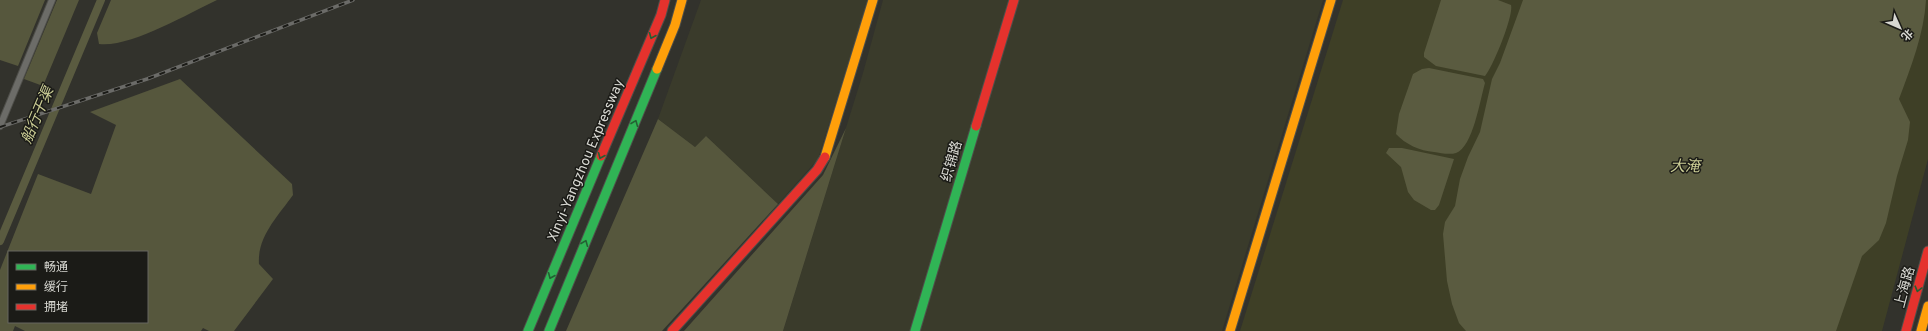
<svg xmlns="http://www.w3.org/2000/svg" width="1928" height="331" viewBox="0 0 1928 331" font-family="Overpass,'Noto Sans SC',sans-serif">
<style>
.built{fill:#3a3b2b}
.green{fill:#3e3f26}
.forest{fill:#56573d;fill-rule:evenodd}
.water{fill:#5a5b40}
.lines{fill:none;stroke-linecap:round;stroke-linejoin:round}
.canal{stroke:#5a5b40;stroke-width:8}
.street-casing{stroke:#4f4f4a;stroke-width:8}
.fast-casing{stroke:#4f4f4a;stroke-width:11}
.slow-casing{stroke:#4f4f4a;stroke-width:11}
.jam-casing{stroke:#4f4f4a;stroke-width:11}
.street{stroke:#6c6c68;stroke-width:6}
.fast{stroke:#30b455;stroke-width:9}
.slow{stroke:#ff9f0a;stroke-width:9}
.jam{stroke:#e5322d;stroke-width:9}
.rail-casing{stroke:#6b6b68;stroke-width:3.5}
.rail{stroke:#1b1b17;stroke-width:2;stroke-dasharray:6;stroke-linecap:butt}
.oneway{stroke:#246033}
.labels{text-anchor:middle;stroke-width:3;stroke-linejoin:round;paint-order:stroke}
.street-label{font-size:14px;fill:#d7d7d1;stroke:#1b1b17}
.water-label{font-size:15px;font-style:italic;fill:#cbcd95;stroke:#1b1b17}
</style>
<rect width="100%" height="100%" fill="#32322c"/>
<path class="built" d="M701,0H868L818,159L778,204L706,136L695,147L658,119Z
M883,0H1323L1222,331H783L863,73Z"/>
<path class="green" d="M1343,0H1928V159L1882,331H1240Z"/>
<path class="forest" d="M0,0H45L18,66L0,60Z
M57,0H79L43,86L24,79Z
M111,0H217C187,14 130,48 99,44L97,33Z
M180,79L292,184L293,195C278,216 257,237 259,264L273,279L234,331H209L203,328L201,331H25L15,326L13,331H0V270L38,174L91,194L116,125L90,112ZM9,252H147V322H9Z
M658,119L695,147L706,136L778,204L662,331H566Z
M846,128L783,331H684L823,175Z"/>
<path class="water" d="M1441,0H1498L1511,5C1514,15 1493,67 1485,76L1436,66L1424,57V53Z
M1523,0H1926C1924,34 1911,67 1899,99L1910,122L1908,140L1897,176L1886,223L1879,240L1862,256L1836,331H1466L1459,323L1452,304L1447,281L1443,234L1445,222L1455,206L1460,179L1468,157L1480,132L1492,79L1500,63Z
M1429,68L1483,79L1485,83C1480,100 1473,147 1456,153C1450,155 1440,153 1434,152C1420,151 1405,144 1396,134L1399,114L1413,74L1422,69Z
M1389,148H1402L1454,159L1439,205L1435,210H1431L1414,200L1408,192L1401,167L1386,153Z"/>
<g class="lines">
<path class="canal" d="M0,241L101,0"/>
<g class="street-casing">
<path id="street" d="M0,126L52,0"/>
</g>
<g class="fast-casing">
<path id="fast" d="M528,331L601,156
M549,331L657,69
M915,331L976,126"/>
</g>
<g class="slow-casing">
<path id="slow" d="M657,69L675,25L682,0
M825,157L873,0
M1230,331L1331,0
M1921,331L1928,306"/>
</g>
<g class="jam-casing">
<path id="jam" d="M976,126L1014,0
M601,156L661,15L665,0
M672,331L817,170L825,157
M1906,331L1928,251"/>
</g>
<use href="#street" class="street"/>
<use href="#fast" class="fast"/>
<use href="#slow" class="slow"/>
<use href="#jam" class="jam"/>
<g class="rail-casing">
<path id="rail" d="M0,127L147,79L353,0"/>
</g>
<use href="#rail" class="rail"/>
</g>
<defs><path id="oneway-chevron" d="M-2-3.5L2.5 0L-2 3.5" fill="none" stroke-width="1.6" stroke-linecap="round" stroke-linejoin="round"/></defs>
<g class="oneway">
<use href="#oneway-chevron" transform="translate(652 36) rotate(113)"/>
<use href="#oneway-chevron" transform="translate(635 123) rotate(-68)"/>
<use href="#oneway-chevron" transform="translate(601 156) rotate(113)"/>
<use href="#oneway-chevron" transform="translate(585 243) rotate(-68)"/>
<use href="#oneway-chevron" transform="translate(551 276) rotate(113)"/>
<use href="#oneway-chevron" transform="translate(1918 289) rotate(105)"/>
</g>
<g class="labels">
<g class="street-label">
<text transform="translate(585 160) rotate(-67)" y="5">Xinyi-Yangzhou Expressway</text>
<text transform="translate(951 161) rotate(-74)" y="5">织锦路</text>
<text transform="translate(1904 287) rotate(-75)" y="5">上海路</text>
</g>
<g class="water-label">
<text transform="translate(37 115) rotate(-67)" y="5">船行干渠</text>
<text x="1685" y="171">大淹</text>
</g>
</g>
<rect x="8" y="251" width="140" height="72" fill="#1b1b17" stroke="#666661"/>
<rect x="16" y="264" width="20" height="6" fill="#30b455" stroke="#666661"/>
<text x="44" y="271" font-size="12" fill="#d7d7d1">畅通</text>
<rect x="16" y="284" width="20" height="6" fill="#ff9f0a" stroke="#666661"/>
<text x="44" y="291" font-size="12" fill="#d7d7d1">缓行</text>
<rect x="16" y="304" width="20" height="6" fill="#e5322d" stroke="#666661"/>
<text x="44" y="311" font-size="12" fill="#d7d7d1">拥堵</text>
<g transform="translate(1900 28) rotate(135)" stroke="#1b1b17" stroke-width="3" paint-order="stroke">
<path d="M0-3L7 15L0 10L-7 15Z" fill="#d7d7d1"/>
<text y="-6" font-size="11" font-weight="bold" text-anchor="middle" fill="#d7d7d1">北</text>
</g>
</svg>
